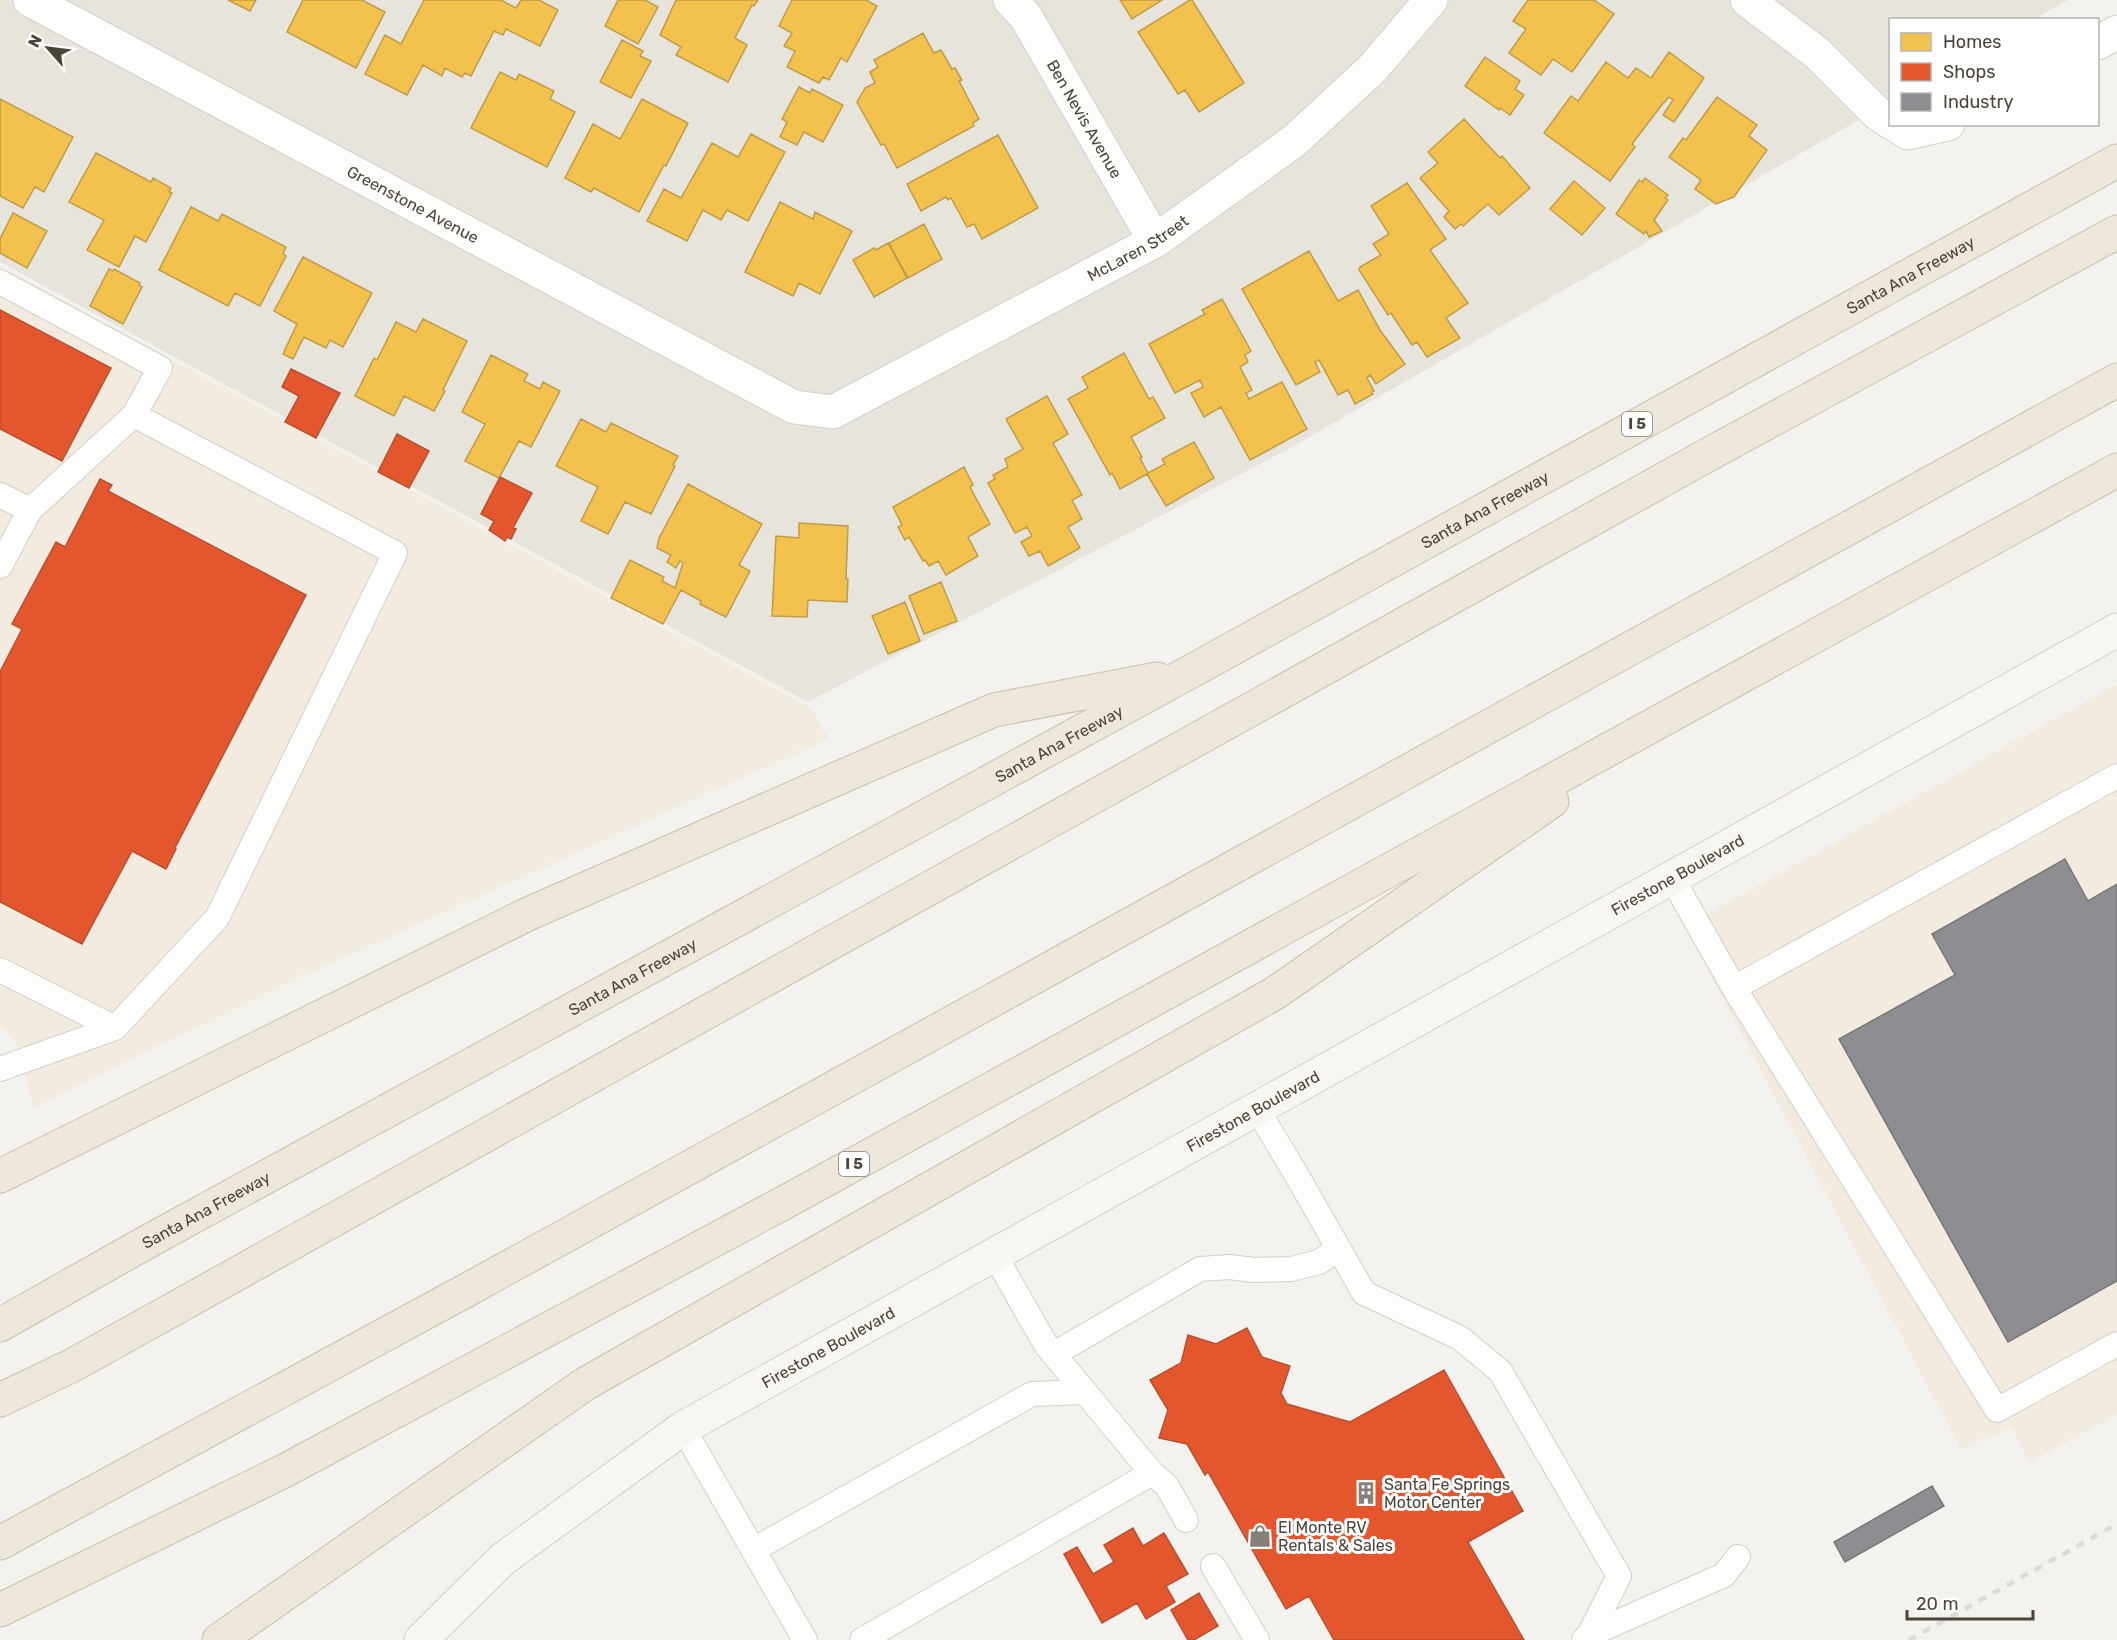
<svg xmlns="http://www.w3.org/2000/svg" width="2117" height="1640" viewBox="0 0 2117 1640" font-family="Rubik,sans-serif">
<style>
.residential{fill:#e7e4dc}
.commercial{fill:#f3ebdf}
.homes{fill:#f2c14e;stroke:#c09c48;stroke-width:1.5}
.shops{fill:#e4572e;stroke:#b65131;stroke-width:1.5}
.industry{fill:#8d8d92;stroke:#797777;stroke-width:1.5}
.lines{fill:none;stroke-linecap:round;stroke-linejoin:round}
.lane-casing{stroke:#d2d0cb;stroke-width:26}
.street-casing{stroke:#d2d0cb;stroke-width:35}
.secondary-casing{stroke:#d3cfc5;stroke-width:35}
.highway-casing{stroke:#ccbfa9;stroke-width:35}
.lane{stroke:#fdfdfc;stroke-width:24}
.street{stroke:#fdfdfc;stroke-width:33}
.secondary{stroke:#f7f6f1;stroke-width:33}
.highway{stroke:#ede8db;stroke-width:33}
.rail{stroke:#dbdbda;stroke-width:4.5;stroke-dasharray:8 8;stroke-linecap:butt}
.labels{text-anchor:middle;stroke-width:6;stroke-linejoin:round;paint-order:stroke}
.shield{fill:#fff;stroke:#817c74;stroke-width:1.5}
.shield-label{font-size:15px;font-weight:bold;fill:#4b4439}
.street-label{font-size:16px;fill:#4b4439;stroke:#fff}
.poi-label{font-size:16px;fill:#4b4439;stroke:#fff;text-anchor:start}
</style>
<rect width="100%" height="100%" fill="#f4f2ee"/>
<path class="residential" d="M0,0H2068L2034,19L1890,20V102L1290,448L808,702L0,262Z"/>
<path class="commercial" d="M0,266L812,709L829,738L284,984L33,1107L19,1047L0,1024Z
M2117,684V1414L2029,1463L2012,1427L1961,1449L1685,927Z"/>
<path class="homes" d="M228,0H256L250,11Z
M303,0H362L385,12L356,68L287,32Z
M424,0H501L516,8L521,0H539L558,10L540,46L506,29L503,35L494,31L471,76L465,73L462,77L445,68L442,76L423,65L407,95L365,74L385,35L401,44Z
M618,0H645L658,7L638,44L605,26Z
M676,0H758L754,6L752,5L735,38L747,45L728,82L676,55L681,47L660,35Z
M792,0H866L877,6L847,62L841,58L829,80L823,77L819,83L787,67L795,51L784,46L792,33L779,26Z
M1120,0H1162L1132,19Z
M1190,0H1192L1244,83L1199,112L1185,90L1178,94L1138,32Z
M1528,0H1594L1614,14L1572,72L1553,59L1541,75L1509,53L1526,29L1513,21Z
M923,33L934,53L941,50L952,69L955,68L962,80L959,81L979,119L973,123L974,126L897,168L884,144L881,145L857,102L865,88L875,83L870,72L878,67L874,60Z
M622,40L643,51L640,56L651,61L631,98L600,82Z
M1669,52L1704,78L1674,122L1663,115L1673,100L1669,97L1661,106L1632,144L1635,147L1610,181L1544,133L1571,96L1578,101L1606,62L1628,78L1636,68L1651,78Z
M1485,57L1520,81L1515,89L1524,95L1510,115L1500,108L1499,110L1465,86Z
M500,72L516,80L519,74L554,91L550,99L575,112L547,167L471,128Z
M799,87L810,93L812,89L843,105L823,142L804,132L797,145L780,137L787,122L782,119Z
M1717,97L1757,125L1749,136L1767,150L1734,197L1716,204L1695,189L1701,180L1669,157L1683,138L1686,140Z
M0,99L73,137L44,192L35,187L23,208L0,196Z
M642,99L688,123L666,166L664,165L639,212L594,188L591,192L565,178L593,124L620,139Z
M1464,119L1500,158L1502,156L1530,188L1499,215L1488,204L1463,226L1461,224L1455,229L1444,217L1449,211L1420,178L1438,163L1428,152Z
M751,134L785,152L748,221L727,210L721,220L703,210L687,241L647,221L664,189L681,198L712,143L738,157Z
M998,135L1038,208L982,239L974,224L967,227L951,198L948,200L946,197L921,211L907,184Z
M96,153L151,182L153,178L171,188L169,192L172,193L146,242L135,236L119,267L87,250L104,220L69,202Z
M1645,178L1668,195L1665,198L1668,200L1654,220L1662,231L1649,237L1646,231L1644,234L1616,214L1639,180L1642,182Z
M1574,181L1605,208L1582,235L1550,209Z
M1407,183L1446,239L1430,250L1468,303L1446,318L1460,338L1427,357L1417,342L1412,345L1391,313L1388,315L1359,270L1360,267L1381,255L1373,244L1389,234L1371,206Z
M780,202L813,219L815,212L852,231L820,294L799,283L793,296L745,272Z
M191,207L218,221L222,214L286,247L283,254L286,256L260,306L235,293L228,306L159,270Z
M13,213L47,231L27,268L0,253V239Z
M924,224L942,259L908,278L889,243Z
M888,243L907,278L874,297L853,260L874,248L876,250Z
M1309,251L1338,301L1358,290L1380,330L1405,364L1376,384L1370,375L1367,378L1374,391L1372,392L1373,394L1355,404L1348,390L1338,395L1319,360L1315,362L1320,372L1296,385L1242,289Z
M303,257L372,293L343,347L330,340L326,348L304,337L293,359L283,354L297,324L274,311Z
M109,269L113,271L114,269L140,283L139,285L142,287L123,324L90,306Z
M1222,299L1251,351L1245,355L1248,362L1240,367L1252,390L1246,393L1249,399L1282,382L1307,429L1250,460L1221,407L1204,417L1191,393L1203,387L1200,380L1175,393L1149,344L1205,314L1202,310Z
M423,319L467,341L443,390L445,391L434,411L404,396L394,416L355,396L374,358L377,360L396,322L416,332Z
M1124,353L1149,399L1153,397L1165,418L1131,437L1142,457L1140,458L1148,473L1165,464L1162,459L1194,442L1214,478L1166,506L1147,474L1120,489L1112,473L1110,475L1068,399L1088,388L1082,377Z
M491,355L528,374L524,381L540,389L543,382L560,391L531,447L519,441L499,478L465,461L485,424L462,412Z
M1047,396L1068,434L1053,443L1082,495L1072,500L1082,519L1068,527L1080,548L1048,566L1040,551L1029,556L1021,542L1032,536L1027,527L1015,533L988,483L995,479L993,475L1008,467L1005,459L1023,449L1006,419Z
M581,419L606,432L611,423L678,456L673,465L675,466L651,514L625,502L608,534L581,521L598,487L556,466Z
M964,467L973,485L970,487L990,524L968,537L978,556L946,575L938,561L929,566L925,560L923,561L909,537L905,540L898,527L902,525L893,507Z
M688,484L762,524L739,565L750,571L726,617L700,604L701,601L681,590L663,624L611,598L630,560L664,577L662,581L675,588L683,563L680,561L676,568L667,562L671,555L657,548L659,538Z
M799,523L848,526L846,579H848L847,602L808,600L807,617L772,616L776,536L799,538Z
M941,582L957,621L924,634L909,596Z
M905,602L920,641L888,654L872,616Z"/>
<path class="shops" d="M0,310L111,368L62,461L0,429Z
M291,369L340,393L316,438L285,422L299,396L282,387Z
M397,434L429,451L409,488L378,472Z
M500,477L532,493L513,528L516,529L511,539L507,537L505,541L489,530L494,521L481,514Z
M100,479L112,485L108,491L306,595L175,848L176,849L166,869L132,851L82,944L0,902V672L22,629L12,624L56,542L65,547Z
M1247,1328L1262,1357L1290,1366L1281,1393L1287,1404L1350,1422L1444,1370L1523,1511L1468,1542L1524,1640H1334L1309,1596L1286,1609L1208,1472L1205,1475L1187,1444L1159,1438L1168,1410L1150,1380L1181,1363L1188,1335L1216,1344Z
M1133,1528L1143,1546L1164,1533L1188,1574L1166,1586L1175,1602L1146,1619L1137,1603L1102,1623L1064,1554L1077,1547L1093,1574L1114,1562L1104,1545Z
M1199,1593L1218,1626L1194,1640H1188L1171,1610Z"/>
<path class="industry" d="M2065,859L2088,901L2117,884V1281L2008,1342L1839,1039L1955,975L1932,934Z
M1932,1486L1944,1506L1845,1562L1834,1542Z"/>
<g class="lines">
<g class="lane-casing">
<path id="lane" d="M0,282L160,368L134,415L395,553L217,918L115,1028L0,1069
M0,495L30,510L0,566
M30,510L134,415
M1672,878L1734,988L2117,776
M0,970L115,1028
M1734,988L1997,1410L2117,1344
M1257,1109L1296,1174L1364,1293L1460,1338L1500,1371L1619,1576L1589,1635L1584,1640
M994,1254L1046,1345L1152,1473L1167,1486L1186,1520
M1054,1354L1200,1269L1229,1267L1254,1270L1291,1269L1319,1262L1338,1249
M683,1428L805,1640
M753,1550L1032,1394L1085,1392
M1213,1566L1257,1640
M1589,1635L1724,1575L1738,1557
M862,1640L1152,1473"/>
</g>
<g class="street-casing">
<g id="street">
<path id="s1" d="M30,0L794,407L833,412L1155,241L1294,141L1372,69L1431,0"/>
<path id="s2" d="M1010,0L1026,17L1155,241"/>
<path d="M1747,0L1817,53L1878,114L1890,122"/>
<path d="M2098,43L2117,32"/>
<path d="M1894,124L1908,133L1948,124"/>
</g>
</g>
<g class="secondary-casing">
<g id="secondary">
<path id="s3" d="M421,1640L503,1559L683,1428L2117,630"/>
</g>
</g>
<g class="highway-casing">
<g id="highway">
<path d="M0,1176L528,914L994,710L1157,679"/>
<path id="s4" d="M0,1325L147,1242L1188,673L2117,161"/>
<path d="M0,1400L73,1365L1713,452L2117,232"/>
<path d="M0,1543L467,1290L2117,380"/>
<path d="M0,1610L286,1470L789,1200L2117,470"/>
<path d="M219,1640L585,1384L1275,993L1552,801"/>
</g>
</g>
<use href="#lane" class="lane"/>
<use href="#street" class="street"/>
<use href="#secondary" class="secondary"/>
<use href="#highway" class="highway"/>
<path class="rail" d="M1909,1640L2117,1524"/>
</g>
<defs>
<g id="building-bare" transform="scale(1.8)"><path d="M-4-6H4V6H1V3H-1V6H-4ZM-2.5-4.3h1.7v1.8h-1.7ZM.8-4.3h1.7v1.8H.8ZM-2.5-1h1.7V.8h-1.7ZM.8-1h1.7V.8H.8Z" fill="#868178" stroke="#fff" stroke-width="2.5" paint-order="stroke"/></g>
<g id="shop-bare" transform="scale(1.8)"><path d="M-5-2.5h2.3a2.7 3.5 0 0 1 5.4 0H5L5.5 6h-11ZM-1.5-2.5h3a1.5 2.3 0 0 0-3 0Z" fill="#868178" stroke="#fff" stroke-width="2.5" paint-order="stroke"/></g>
</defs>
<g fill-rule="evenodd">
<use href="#building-bare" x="1366" y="1493"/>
<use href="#shop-bare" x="1260" y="1536"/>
</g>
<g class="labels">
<g class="shield">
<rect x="1622" y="412" width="30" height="24" rx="4.5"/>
<rect x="839" y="1152" width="30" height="24" rx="4.5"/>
</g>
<g class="shield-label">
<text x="1637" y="429">I 5</text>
<text x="854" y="1169">I 5</text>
</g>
<g class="street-label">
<text dy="6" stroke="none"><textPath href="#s2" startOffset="141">Ben Nevis Avenue</textPath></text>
<text dy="6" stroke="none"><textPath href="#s1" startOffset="434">Greenstone Avenue</textPath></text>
<text dy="6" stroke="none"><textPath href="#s1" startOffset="1251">McLaren Street</textPath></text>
<text dy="6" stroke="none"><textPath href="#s4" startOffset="2180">Santa Ana Freeway</textPath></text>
<text dy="6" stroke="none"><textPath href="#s4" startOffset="1694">Santa Ana Freeway</textPath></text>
<text dy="6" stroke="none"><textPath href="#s4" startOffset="1208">Santa Ana Freeway</textPath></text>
<text dy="6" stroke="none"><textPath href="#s3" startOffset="1476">Firestone Boulevard</textPath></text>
<text dy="6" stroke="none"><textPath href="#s4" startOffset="722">Santa Ana Freeway</textPath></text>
<text dy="6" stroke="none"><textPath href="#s3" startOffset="990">Firestone Boulevard</textPath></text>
<text dy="6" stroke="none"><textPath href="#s4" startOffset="236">Santa Ana Freeway</textPath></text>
<text dy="6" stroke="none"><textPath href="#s3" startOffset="504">Firestone Boulevard</textPath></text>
</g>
<g class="poi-label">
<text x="1384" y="1490">Santa Fe Springs<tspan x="1384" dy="18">Motor Center</tspan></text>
<text x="1278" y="1533">El Monte RV<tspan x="1278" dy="18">Rentals &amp; Sales</tspan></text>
</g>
</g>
<rect x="1889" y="18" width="210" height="108" fill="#ffffff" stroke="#b7b4b0" stroke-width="1.5"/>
<rect x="1901" y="33" width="30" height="18" fill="#f2c14e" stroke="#b7b4b0" stroke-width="1.5"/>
<text x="1943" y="48" font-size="18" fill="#4b4439">Homes</text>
<rect x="1901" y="63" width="30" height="18" fill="#e4572e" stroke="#b7b4b0" stroke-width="1.5"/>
<text x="1943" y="78" font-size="18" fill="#4b4439">Shops</text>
<rect x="1901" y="93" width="30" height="18" fill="#8d8d92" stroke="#b7b4b0" stroke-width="1.5"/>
<text x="1943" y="108" font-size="18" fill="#4b4439">Industry</text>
<g transform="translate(48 48) rotate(298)" stroke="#ffffff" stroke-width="4.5" paint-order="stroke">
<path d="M0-4.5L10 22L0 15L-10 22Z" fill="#4b4439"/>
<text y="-9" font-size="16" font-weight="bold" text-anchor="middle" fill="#4b4439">N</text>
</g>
<path d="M1907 1610v9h126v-9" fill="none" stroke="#4b4439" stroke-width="3"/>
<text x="1916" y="1610" font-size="18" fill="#4b4439" stroke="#ffffff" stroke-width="4.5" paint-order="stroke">20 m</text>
</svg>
